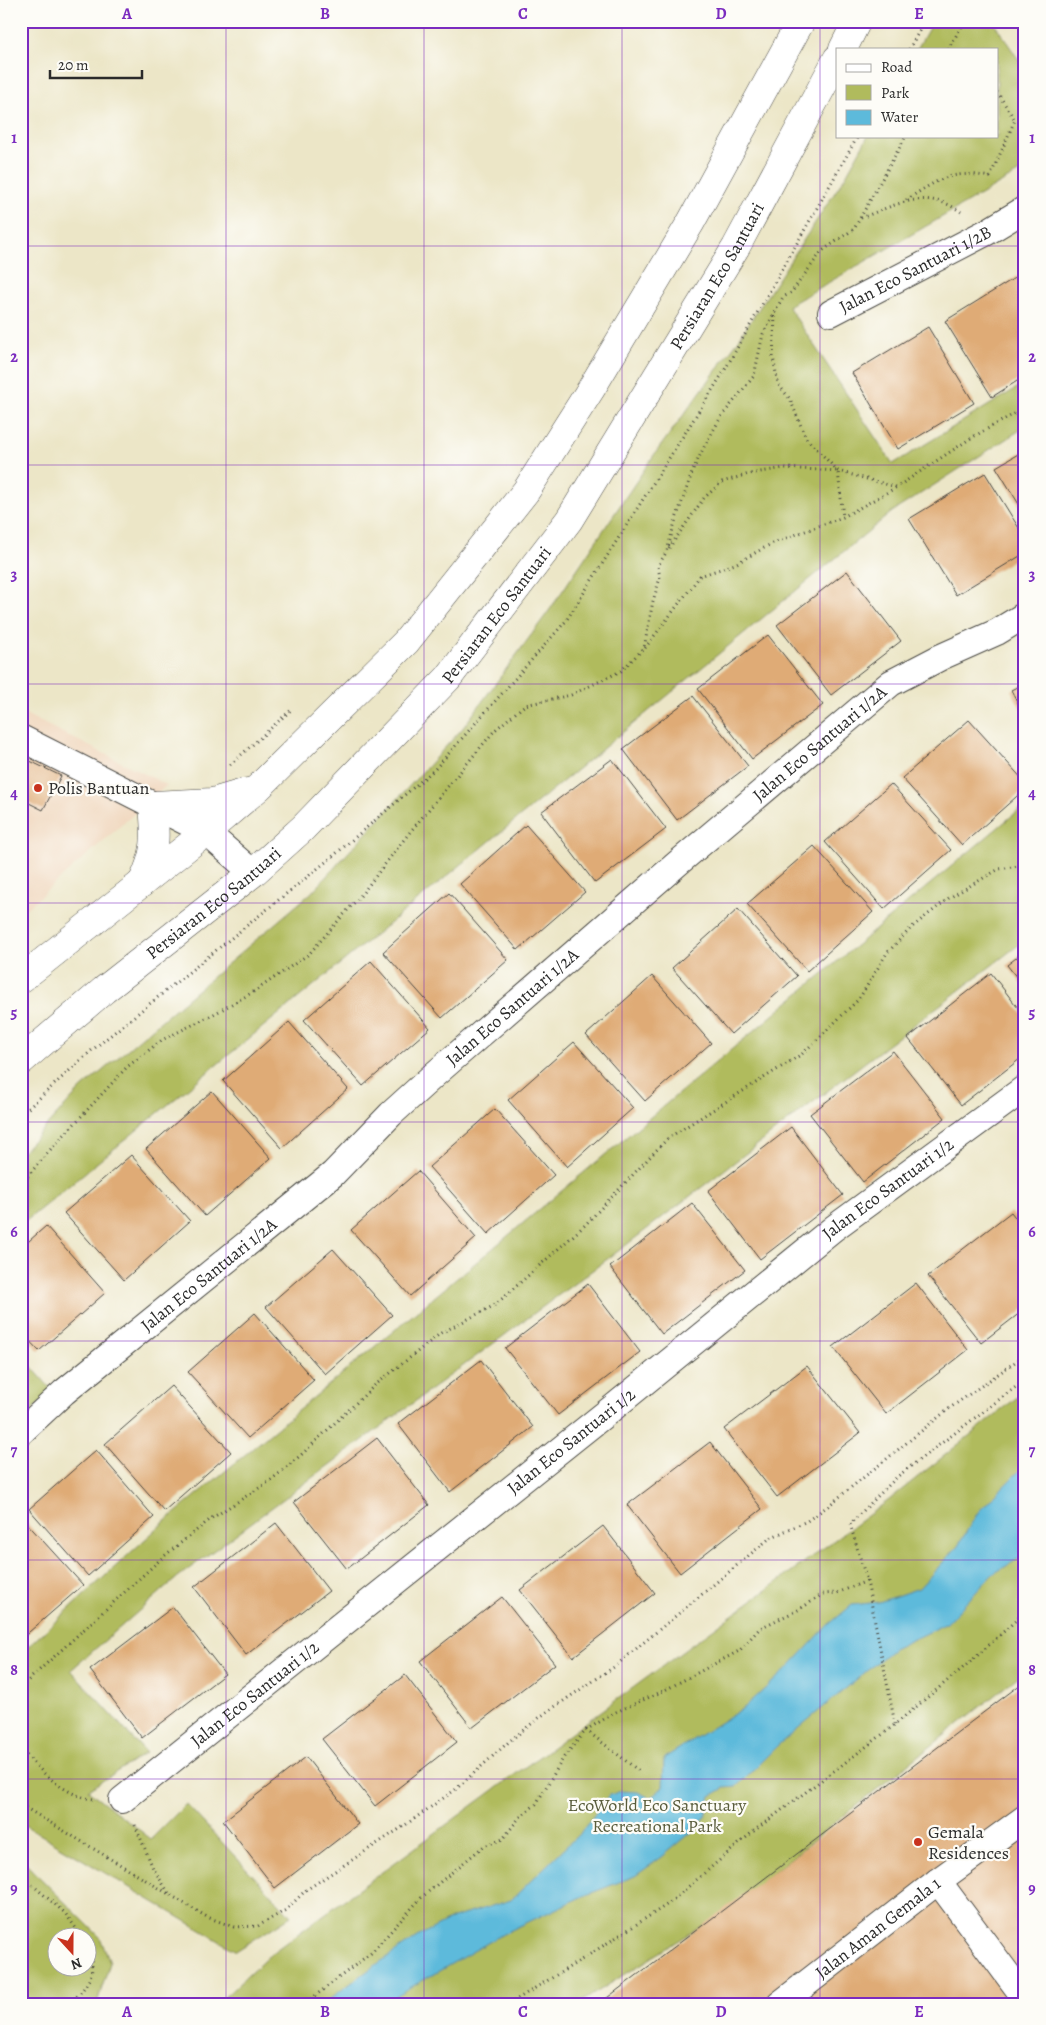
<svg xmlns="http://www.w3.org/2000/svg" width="1046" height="2025" viewBox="0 0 1046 2025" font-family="Alegreya,serif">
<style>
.built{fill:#f0d6bc}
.green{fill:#b0bb5d;stroke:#6e7344;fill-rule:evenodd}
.water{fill:#5dbadb;stroke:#447283}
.building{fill:#dfab76}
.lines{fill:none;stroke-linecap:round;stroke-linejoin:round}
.minor-casing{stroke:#484742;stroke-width:28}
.tertiary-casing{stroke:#484742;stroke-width:29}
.path{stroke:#484742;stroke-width:3;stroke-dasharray:1 4;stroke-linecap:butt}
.minor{stroke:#fff;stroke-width:26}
.tertiary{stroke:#fff;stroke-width:28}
.grid{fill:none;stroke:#7b2cbf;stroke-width:1;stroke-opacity:0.55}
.poi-dot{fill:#c8321e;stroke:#fdfcf7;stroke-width:2}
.labels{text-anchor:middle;stroke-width:4.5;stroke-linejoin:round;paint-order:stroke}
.street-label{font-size:18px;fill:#2b2b2b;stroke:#fdfcf7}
.poi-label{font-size:18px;fill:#2b2b2b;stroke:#fdfcf7;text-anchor:start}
.park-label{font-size:18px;fill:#5a5d3c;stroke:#fdfcf7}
.neatline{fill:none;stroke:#7b2cbf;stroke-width:2}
.grid-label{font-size:16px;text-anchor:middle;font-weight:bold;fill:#7b2cbf}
</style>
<rect width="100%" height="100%" fill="#fdfcf7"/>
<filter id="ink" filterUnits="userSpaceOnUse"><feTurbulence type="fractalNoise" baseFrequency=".02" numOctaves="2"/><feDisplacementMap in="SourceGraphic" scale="10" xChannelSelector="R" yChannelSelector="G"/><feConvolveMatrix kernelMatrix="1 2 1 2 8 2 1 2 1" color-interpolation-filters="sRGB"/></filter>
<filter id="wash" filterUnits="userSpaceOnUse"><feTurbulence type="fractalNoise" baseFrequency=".0096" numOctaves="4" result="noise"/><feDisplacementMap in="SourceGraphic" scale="20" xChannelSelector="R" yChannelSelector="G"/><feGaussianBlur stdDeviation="1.12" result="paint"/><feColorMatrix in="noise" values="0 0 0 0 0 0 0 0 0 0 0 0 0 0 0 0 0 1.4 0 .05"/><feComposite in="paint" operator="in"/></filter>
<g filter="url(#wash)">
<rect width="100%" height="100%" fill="#ece6c7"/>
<path class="built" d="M21,712L167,785L21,913Z"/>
<path class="green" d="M933,21H996L994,23L1025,69V169L788,306L893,464L1025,383V427L892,512L21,1225V1153L81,1089L311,893L462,729L551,608L654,455L735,345L845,177L868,136H997V49H917Z
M1025,805V940L621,1249L178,1577L71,1670L146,1753L88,1790L151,1839L186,1804L291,1916L236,1951L21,1823V1653L163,1523Z
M21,1355L53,1391L21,1420Z
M1025,1391V1671L721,1914L578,2004H217L273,1952L889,1500Z
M21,1859L100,1937L110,1963L98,2000L95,2004H21ZM58,1938H88V1968H58Z"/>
<path class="water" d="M1025,1465V1555L993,1574L947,1623L893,1649L777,1746L736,1787L724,1788L711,1796L705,1816L692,1832L662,1857L635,1876L581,1897L503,1934L382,2004H323L374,1966L424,1933L453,1918L511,1900L581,1832L610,1795L621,1791L638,1792L651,1798L663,1787L664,1758L745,1707L790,1666L828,1625L852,1605L879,1602L919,1588L958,1546L978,1512Z"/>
<g id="blocks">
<path class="building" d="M1021,274L1025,281V376L992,397L945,321Z
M928,327L974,403L898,449L852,373Z
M1025,450V514L996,467Z
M985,473L1025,538V553L956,595L909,519Z
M847,571L901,641L831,695L777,625Z
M768,635L823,705L752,759L698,689Z
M1025,683V716L1011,690Z
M693,696L748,766L677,820L623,749Z
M969,720L1025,782V789L962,845L902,778Z
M612,759L666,829L595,883L541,812Z
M30,761L61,776L43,810L21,799V778Z
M891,784L951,850L884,909L825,842Z
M526,825L585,892L518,950L460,884Z
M814,846L873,912L807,971L747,904Z
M449,893L508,960L442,1018L383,952Z
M738,909L797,976L731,1034L672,968Z
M1025,951V988L1007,965Z
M371,961L430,1028L363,1086L304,1020Z
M991,973L1025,1017V1055L961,1105L908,1038Z
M652,976L711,1043L645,1101L586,1035Z
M289,1022L348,1089L282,1148L223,1081Z
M574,1042L633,1108L567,1167L508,1100Z
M893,1051L945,1118L863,1182L810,1114Z
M212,1091L271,1158L205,1216L146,1149Z
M495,1109L554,1175L488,1234L429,1167Z
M791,1127L843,1195L760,1259L708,1191Z
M131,1155L190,1221L124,1280L64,1213Z
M418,1171L476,1238L410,1296L351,1230Z
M692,1203L745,1270L662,1334L610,1267Z
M1011,1212L1025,1230V1309L981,1343L928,1276Z
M46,1226L105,1293L39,1351L21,1332V1248Z
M333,1249L392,1315L325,1374L266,1307Z
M916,1283L968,1350L886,1414L833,1347Z
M588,1284L640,1352L558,1415L505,1348Z
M255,1313L314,1380L248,1438L188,1372Z
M481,1360L533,1427L450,1492L398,1424Z
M807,1366L860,1433L777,1497L724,1429Z
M171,1386L231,1452L164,1511L105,1444Z
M377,1438L429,1505L347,1569L294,1502Z
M710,1442L762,1509L680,1573L627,1505Z
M96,1450L154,1517L88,1576L29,1509Z
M23,1519L83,1585L21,1639V1521Z
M276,1523L329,1591L246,1655L194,1587Z
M603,1526L655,1593L573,1657L520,1590Z
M502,1597L555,1664L472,1728L420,1661Z
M173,1607L225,1674L142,1738L90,1670Z
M405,1675L457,1742L375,1806L322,1739Z
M1025,1681V2004H599Z
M306,1757L358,1824L275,1888L223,1821Z"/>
</g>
</g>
<g filter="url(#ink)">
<use href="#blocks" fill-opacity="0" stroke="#484742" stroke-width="1"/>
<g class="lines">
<g class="minor-casing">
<g id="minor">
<path id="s1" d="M831,313L987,232L1025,209"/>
<path d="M21,738L206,832L253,873"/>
<path id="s2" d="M21,1432L64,1392L333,1174L391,1114L434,1075L678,863L891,683L941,657L997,632L1025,615"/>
<path id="s3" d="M122,1800L615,1406L834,1228L1025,1088"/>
<path d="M938,1881L1025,1998"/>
<path id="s4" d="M780,2004L938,1881L1025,1818"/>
</g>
</g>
<g class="tertiary-casing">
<g id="tertiary">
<path d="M843,49L857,21"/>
<path d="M142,883C157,853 156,837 153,805L213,802L247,792"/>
<path d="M21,979L206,832L259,787L406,642L526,491L591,389L691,222L801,21"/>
<path id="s5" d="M21,1061L104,990L253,873L303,828L448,678L569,520L736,247L837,59"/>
</g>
</g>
<path class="path" d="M909,49L925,21
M948,49L965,21
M906,200C938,180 950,169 990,177L1015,120L997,92
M861,218C895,205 926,187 961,212
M775,316L773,357L778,384L790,399L806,438L838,471L896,487
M669,548L704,498L722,482L749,474L784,468L838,471L843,517
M645,648L700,576L735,564L773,543L843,517L897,487L971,438L1025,408
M230,765L291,710
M21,1115L91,1051L332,857L435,769L566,621L723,373L858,136
M21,1184L51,1149L127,1067L162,1040L212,1015L255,991L309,954L361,895L410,832L495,730L525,705L571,695L621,671L644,648L653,601L660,578L658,566L667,551L675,522L693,470L705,445L721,417L754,376L763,334L783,297L791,293L822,251L854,229L906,136
M867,1581L895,1724
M21,1687L163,1557L212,1518L270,1481L301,1455L374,1386L441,1333L495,1305L584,1226L668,1138L802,1054L859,999L887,953L911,928L949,898L999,869L1025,865
M586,1730L639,1771
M21,1747C35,1768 67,1798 94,1799
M21,1805L207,1917L234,1927L258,1926L286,1910L306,1890L401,1828L455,1790L512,1739L544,1714L614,1667L770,1538L807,1521L828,1506L950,1408L1025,1355
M135,1825L153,1868L170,1895
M21,1875L65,1913L83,1938
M70,2004C88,1984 98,1975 88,1948
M302,2004L311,1999L371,1953L422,1897L484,1846L503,1839L519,1818L536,1804L564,1757L586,1730L616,1712L661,1692L739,1651L760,1628L800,1609L823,1594L837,1593L867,1581L850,1524L898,1476L1025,1380
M509,2004L581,1960L668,1904L755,1830L887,1731L976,1657L1025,1612"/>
<use href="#minor" class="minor"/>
<use href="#tertiary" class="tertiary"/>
</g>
</g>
<path class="grid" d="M226,21V2004M424,21V2004M622,21V2004M820,21V2004M21,246H1025M21,465H1025M21,684H1025M21,903H1025M21,1122H1025M21,1341H1025M21,1560H1025M21,1779H1025"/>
<g class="poi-dot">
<circle cx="38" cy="788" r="5"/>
<circle cx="918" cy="1842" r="5"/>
</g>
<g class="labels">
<g class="street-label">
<text dy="6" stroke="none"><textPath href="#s1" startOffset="95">Jalan Eco Santuari 1/2B</textPath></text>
<text dy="6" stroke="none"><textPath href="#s5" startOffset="1059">Persiaran Eco Santuari</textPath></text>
<text dy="6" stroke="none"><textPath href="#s5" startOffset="654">Persiaran Eco Santuari</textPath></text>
<text dy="6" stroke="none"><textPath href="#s2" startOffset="1055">Jalan Eco Santuari 1/2A</textPath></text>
<text dy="6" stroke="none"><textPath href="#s5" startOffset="249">Persiaran Eco Santuari</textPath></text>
<text dy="6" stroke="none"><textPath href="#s2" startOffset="650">Jalan Eco Santuari 1/2A</textPath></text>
<text dy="6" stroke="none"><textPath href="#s3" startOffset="980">Jalan Eco Santuari 1/2</textPath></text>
<text dy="6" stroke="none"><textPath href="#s2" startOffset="245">Jalan Eco Santuari 1/2A</textPath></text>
<text dy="6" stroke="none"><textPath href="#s3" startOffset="575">Jalan Eco Santuari 1/2</textPath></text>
<text dy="6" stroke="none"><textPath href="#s3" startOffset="170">Jalan Eco Santuari 1/2</textPath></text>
<text dy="6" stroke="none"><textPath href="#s4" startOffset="124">Jalan Aman Gemala 1</textPath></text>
</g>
<g class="poi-label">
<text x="48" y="794">Polis Bantuan</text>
<text x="928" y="1838">Gemala<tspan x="928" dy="21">Residences</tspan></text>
</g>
<g class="park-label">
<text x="657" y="1811">EcoWorld Eco Sanctuary<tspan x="657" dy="21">Recreational Park</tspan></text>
</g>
</g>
<rect width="1046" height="2025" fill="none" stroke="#fdfcf7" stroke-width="55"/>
<rect x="836" y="48" width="162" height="90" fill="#fdfcf7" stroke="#a9a8a5"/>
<rect x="846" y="64" width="25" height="8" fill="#ffffff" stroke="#a9a8a5"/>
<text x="881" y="72" font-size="15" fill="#2b2b2b">Road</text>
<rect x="846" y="85" width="25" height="15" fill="#b0bb5d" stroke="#a9a8a5"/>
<text x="881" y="98" font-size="15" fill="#2b2b2b">Park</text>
<rect x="846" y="110" width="25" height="15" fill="#5dbadb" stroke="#a9a8a5"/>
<text x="881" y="122" font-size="15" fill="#2b2b2b">Water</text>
<g transform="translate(72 1952) rotate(159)"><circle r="24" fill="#fdfcf7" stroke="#a9a8a5"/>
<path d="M0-4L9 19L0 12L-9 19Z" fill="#c8321e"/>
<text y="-8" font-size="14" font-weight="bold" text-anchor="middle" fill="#2b2b2b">N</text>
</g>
<path d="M50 70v8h92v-8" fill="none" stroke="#2b2b2b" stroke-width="2.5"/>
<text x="58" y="70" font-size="15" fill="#2b2b2b" stroke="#fdfcf7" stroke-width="4" paint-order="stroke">20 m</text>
<rect x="28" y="28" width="990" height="1970" class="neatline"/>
<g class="grid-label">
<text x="127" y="19">A</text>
<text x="325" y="19">B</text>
<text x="523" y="19">C</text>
<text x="721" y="19">D</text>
<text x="919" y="19">E</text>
<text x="14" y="143">1</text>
<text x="1032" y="143">1</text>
<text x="14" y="362">2</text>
<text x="1032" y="362">2</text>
<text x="14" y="580">3</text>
<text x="1032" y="580">3</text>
<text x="14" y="799">4</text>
<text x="1032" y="799">4</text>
<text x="14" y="1018">5</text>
<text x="1032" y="1018">5</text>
<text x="14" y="1237">6</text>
<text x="1032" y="1237">6</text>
<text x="14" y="1456">7</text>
<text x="1032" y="1456">7</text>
<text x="14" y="1675">8</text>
<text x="1032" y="1675">8</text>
<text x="14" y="1894">9</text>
<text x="1032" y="1894">9</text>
<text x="127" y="2017">A</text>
<text x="325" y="2017">B</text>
<text x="523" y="2017">C</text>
<text x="721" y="2017">D</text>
<text x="919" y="2017">E</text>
</g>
</svg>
